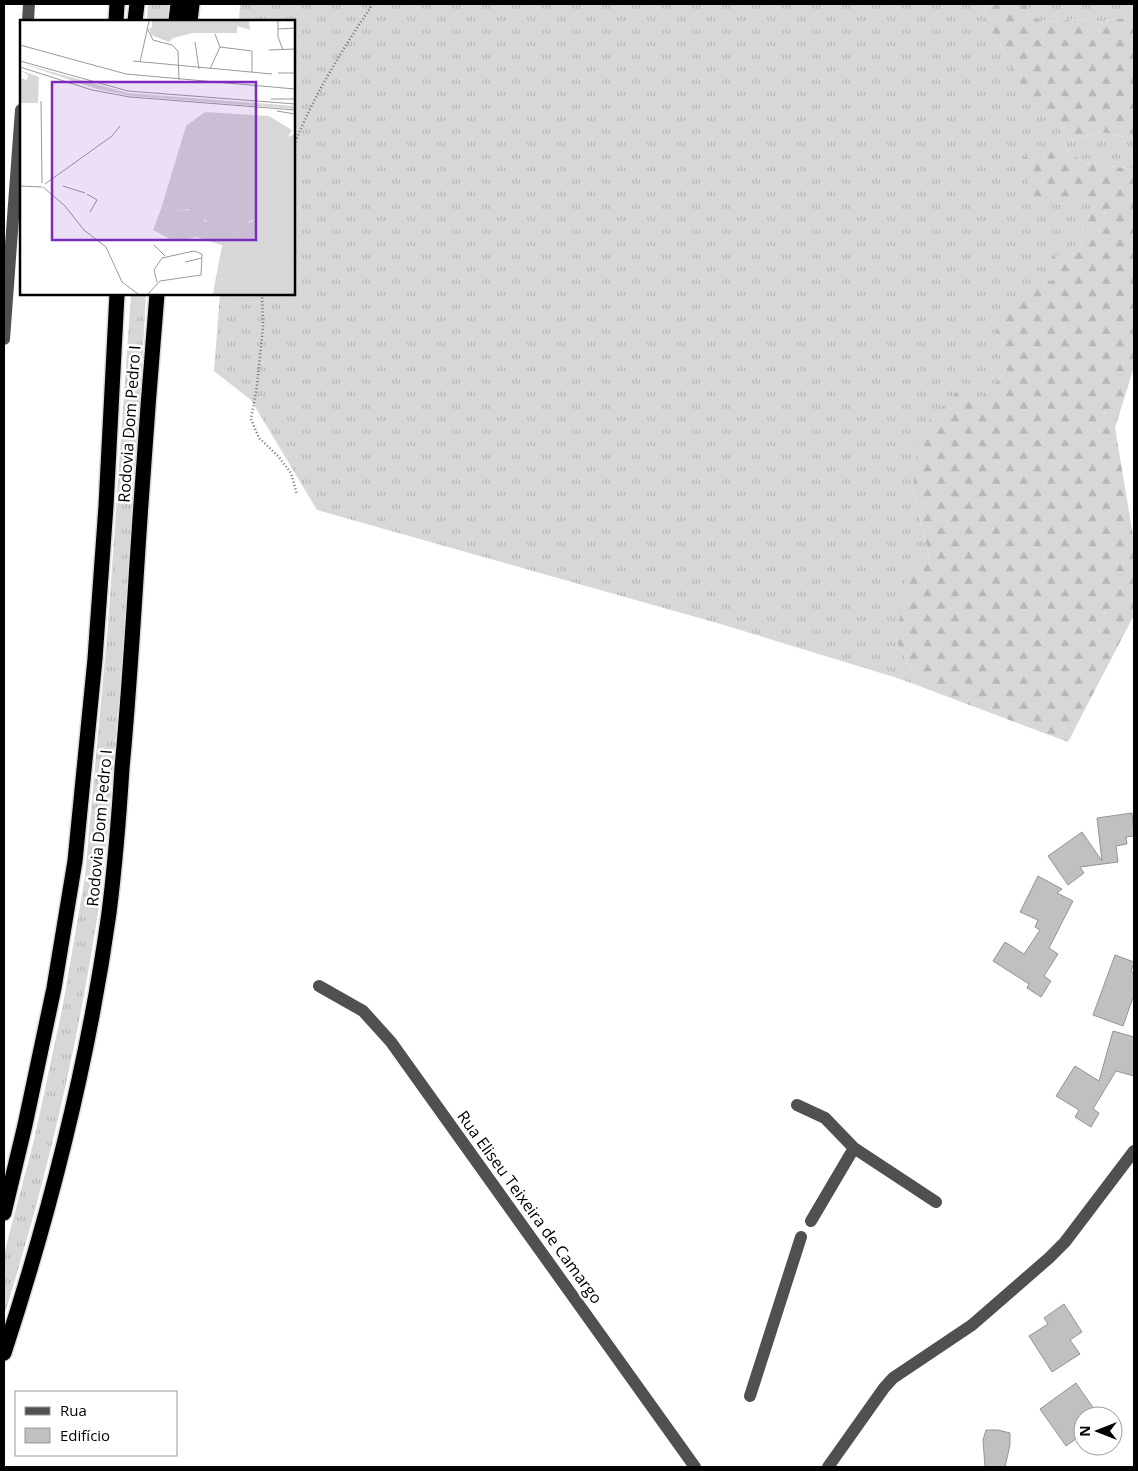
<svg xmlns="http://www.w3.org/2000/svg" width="1138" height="1471" viewBox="0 0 1138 1471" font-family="'Open Sans',sans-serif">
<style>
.grass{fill:url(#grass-tufts)}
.forest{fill:url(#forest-firs)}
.building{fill:#c0c0c0;stroke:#949494}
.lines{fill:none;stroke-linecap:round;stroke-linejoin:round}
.highway-casing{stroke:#dbdbdb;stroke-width:18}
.path{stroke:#727272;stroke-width:2.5;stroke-dasharray:1 2.5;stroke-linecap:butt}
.minor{stroke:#505050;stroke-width:12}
.highway{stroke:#000;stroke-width:15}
.labels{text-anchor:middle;stroke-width:5;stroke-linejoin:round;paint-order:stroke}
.street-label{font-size:16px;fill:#000;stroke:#fff}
.inset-road{fill:none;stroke:#999;stroke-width:1}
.view{fill:#7b2cbf;fill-opacity:0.15;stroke:#7b2cbf;stroke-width:2.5}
.inset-edge{fill:none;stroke:#000;stroke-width:2.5}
</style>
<defs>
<pattern id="grass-tufts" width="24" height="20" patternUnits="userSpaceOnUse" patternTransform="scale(1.25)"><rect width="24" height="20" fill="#d7d7d7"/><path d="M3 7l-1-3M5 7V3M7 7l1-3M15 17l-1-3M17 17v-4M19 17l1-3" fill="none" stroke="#b7b7b7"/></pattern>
<pattern id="forest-firs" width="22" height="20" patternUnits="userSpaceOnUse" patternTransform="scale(1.25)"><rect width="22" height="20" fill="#d7d7d7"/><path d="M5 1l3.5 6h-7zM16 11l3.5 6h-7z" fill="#b7b7b7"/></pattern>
</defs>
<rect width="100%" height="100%" fill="#fff"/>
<path class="grass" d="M148,4H169L167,21H147Z
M240,4H987L984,23L1000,43L1012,70L1072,140L1100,132L1130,138L1134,136V169L1084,163L1058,143V204L1102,199L1083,223L1081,249L1071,256L1053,283L1007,371L981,398L913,489L930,560L896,640L919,686L894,677L717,623L317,510L251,400L214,371L220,294H294V21H239Z
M1028,4H1134V17L1095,22L1078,19L1047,22L1027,15Z
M131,294H146C138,441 129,588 116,735C110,792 108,849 99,906C78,1045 46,1182 4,1316V1254L34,1140L62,1010L85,877L108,625Z"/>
<path class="forest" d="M987,4H1028L1027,15L1047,22L1078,19L1095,22L1134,17V136L1130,138L1100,132L1072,140L1036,109L1012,70L1000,43L984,23Z
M1058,143L1084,163L1134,169V367L1115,428L1134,541V615L1068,742L919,686L896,640L908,570L930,560L913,489L919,431L957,392L981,398L1007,371L992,338L1037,275L1053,282L1052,255L1071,256L1081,249L1083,223L1101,200L1058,204L1033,198L1021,159Z"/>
<path class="building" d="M1132,813L1134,836L1126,837L1127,844L1116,846L1118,862L1080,867L1084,873L1068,885L1048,856L1082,832L1102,861L1097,818Z
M1038,876L1062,889L1057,893L1073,901L1049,948L1058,954L1044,976L1051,981L1041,997L1027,988L1029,984L993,961L1005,942L1024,954L1040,930L1035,927L1038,920L1020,912Z
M1115,955L1134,962L1131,972L1134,973V995L1123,1026L1093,1015Z
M1113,1031L1134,1037V1076L1116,1071L1093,1109L1099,1113L1091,1127L1075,1117L1079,1110L1056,1096L1075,1066L1099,1081Z
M1064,1304L1082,1332L1070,1340L1080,1354L1052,1372L1029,1336L1048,1324L1044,1318Z
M1076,1383L1099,1416H1083V1434L1066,1446L1040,1409Z
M986,1430H998L1010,1433V1445L1005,1467H985L983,1440Z"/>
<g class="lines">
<g class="highway-casing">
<path id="highway" d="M116,21L117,4
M135,21L137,4
M176,21L178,4
M190,21L192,4
M4,1213L25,1125L54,988L75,861L95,659L106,506L117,294
M4,1353C51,1209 88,1063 109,913C115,865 119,816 122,768C128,705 132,642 136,579C142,484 149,389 157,294"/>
</g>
<path class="path" d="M294,145C314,95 343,48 373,4
M262,294L263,327L257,386L251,419L259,438L278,456L291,473L297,495"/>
<path class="minor" d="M28,21L29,4
M4,339L21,110
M319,986L363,1011L391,1042L695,1467
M797,1105L825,1118L854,1148
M811,1221L854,1148L936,1202
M750,1396L801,1237
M828,1467L884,1388L893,1378L972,1325L1049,1258L1065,1242L1134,1151"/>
<use href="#highway" class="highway"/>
</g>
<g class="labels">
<g class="street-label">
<text transform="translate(129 424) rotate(-86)" y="6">Rodovia Dom Pedro I</text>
<text transform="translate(99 828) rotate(-85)" y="6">Rodovia Dom Pedro I</text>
<text transform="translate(530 1207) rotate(54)" y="6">Rua Eliseu Teixeira de Camargo</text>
</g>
</g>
<g transform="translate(20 20)">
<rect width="275" height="275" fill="#fff"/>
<path d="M0,43L108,73L275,86V89L111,76L77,69ZM0,50L19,57L18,83H0V58L7,60L8,55ZM185,92L249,96L272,110L268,117L275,114V243H269L250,266L275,253V274H226L227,243L231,241L228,231H222L226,233L225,246L212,269L204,259L195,262L202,226L223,225L233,214V199L217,211L216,224L208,209L209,215L168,189L159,191L148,186L141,189L166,106Z" fill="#d7d7d7"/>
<path d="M132,1H229L230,10L217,6V13H173L153,18L149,22L131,15L129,8L132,7ZM148,186L159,191L177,189L185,202L189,200L208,214L209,205L214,204L216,209L213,221L216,223L217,211L221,206L238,199L233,207L234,220L227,227H207L177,217L154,221L133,210L141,189ZM224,228L228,231L231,241L228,243L232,244L234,250L229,271L226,274H193L195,262L204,259L212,268L224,247L219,242L226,233H213L210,230ZM269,243H275V253L268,257L265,266L257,270L250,266L251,251L258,254Z" fill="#d7d7d7"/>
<path class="inset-road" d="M258,1V17L263,30M127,8L133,20L152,25L158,31L159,60M258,9L275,8M175,22L179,49M0,25L106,54L275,69M200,27L232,31V52M249,30L275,29M0,41L108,71L275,84M113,41L252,54M120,42L129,1M0,47L72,70L110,77L275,90M190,49L200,27L195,14M258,53H275M251,79H275M21,81L22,163M257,91L275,94M25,164L92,116L100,106M0,166L22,167M43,166L65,173M23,167L45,186L64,210L86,227L102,262L118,274M67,174L77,180L70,192M134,225L145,236M165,242L182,238M128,274L140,261L181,255L182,234L174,231L142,238L134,250L137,262"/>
<path class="view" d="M32,62H236V220H32Z"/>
<rect width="275" height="275" class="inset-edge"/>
</g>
<rect width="1138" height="1471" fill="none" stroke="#000000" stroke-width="10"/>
<rect x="15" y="1391" width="162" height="65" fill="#ffffff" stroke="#999999"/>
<rect x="25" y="1407" width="25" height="8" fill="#505050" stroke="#999999"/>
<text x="60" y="1416" font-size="15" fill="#000000">Rua</text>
<rect x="25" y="1428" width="25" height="15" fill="#c0c0c0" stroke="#999999"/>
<text x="60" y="1441" font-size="15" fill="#000000">Edifício</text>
<g transform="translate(1098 1431) rotate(270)"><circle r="24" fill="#ffffff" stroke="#999999"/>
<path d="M0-4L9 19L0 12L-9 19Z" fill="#000000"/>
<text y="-8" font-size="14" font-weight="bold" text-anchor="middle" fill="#000000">N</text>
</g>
</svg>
